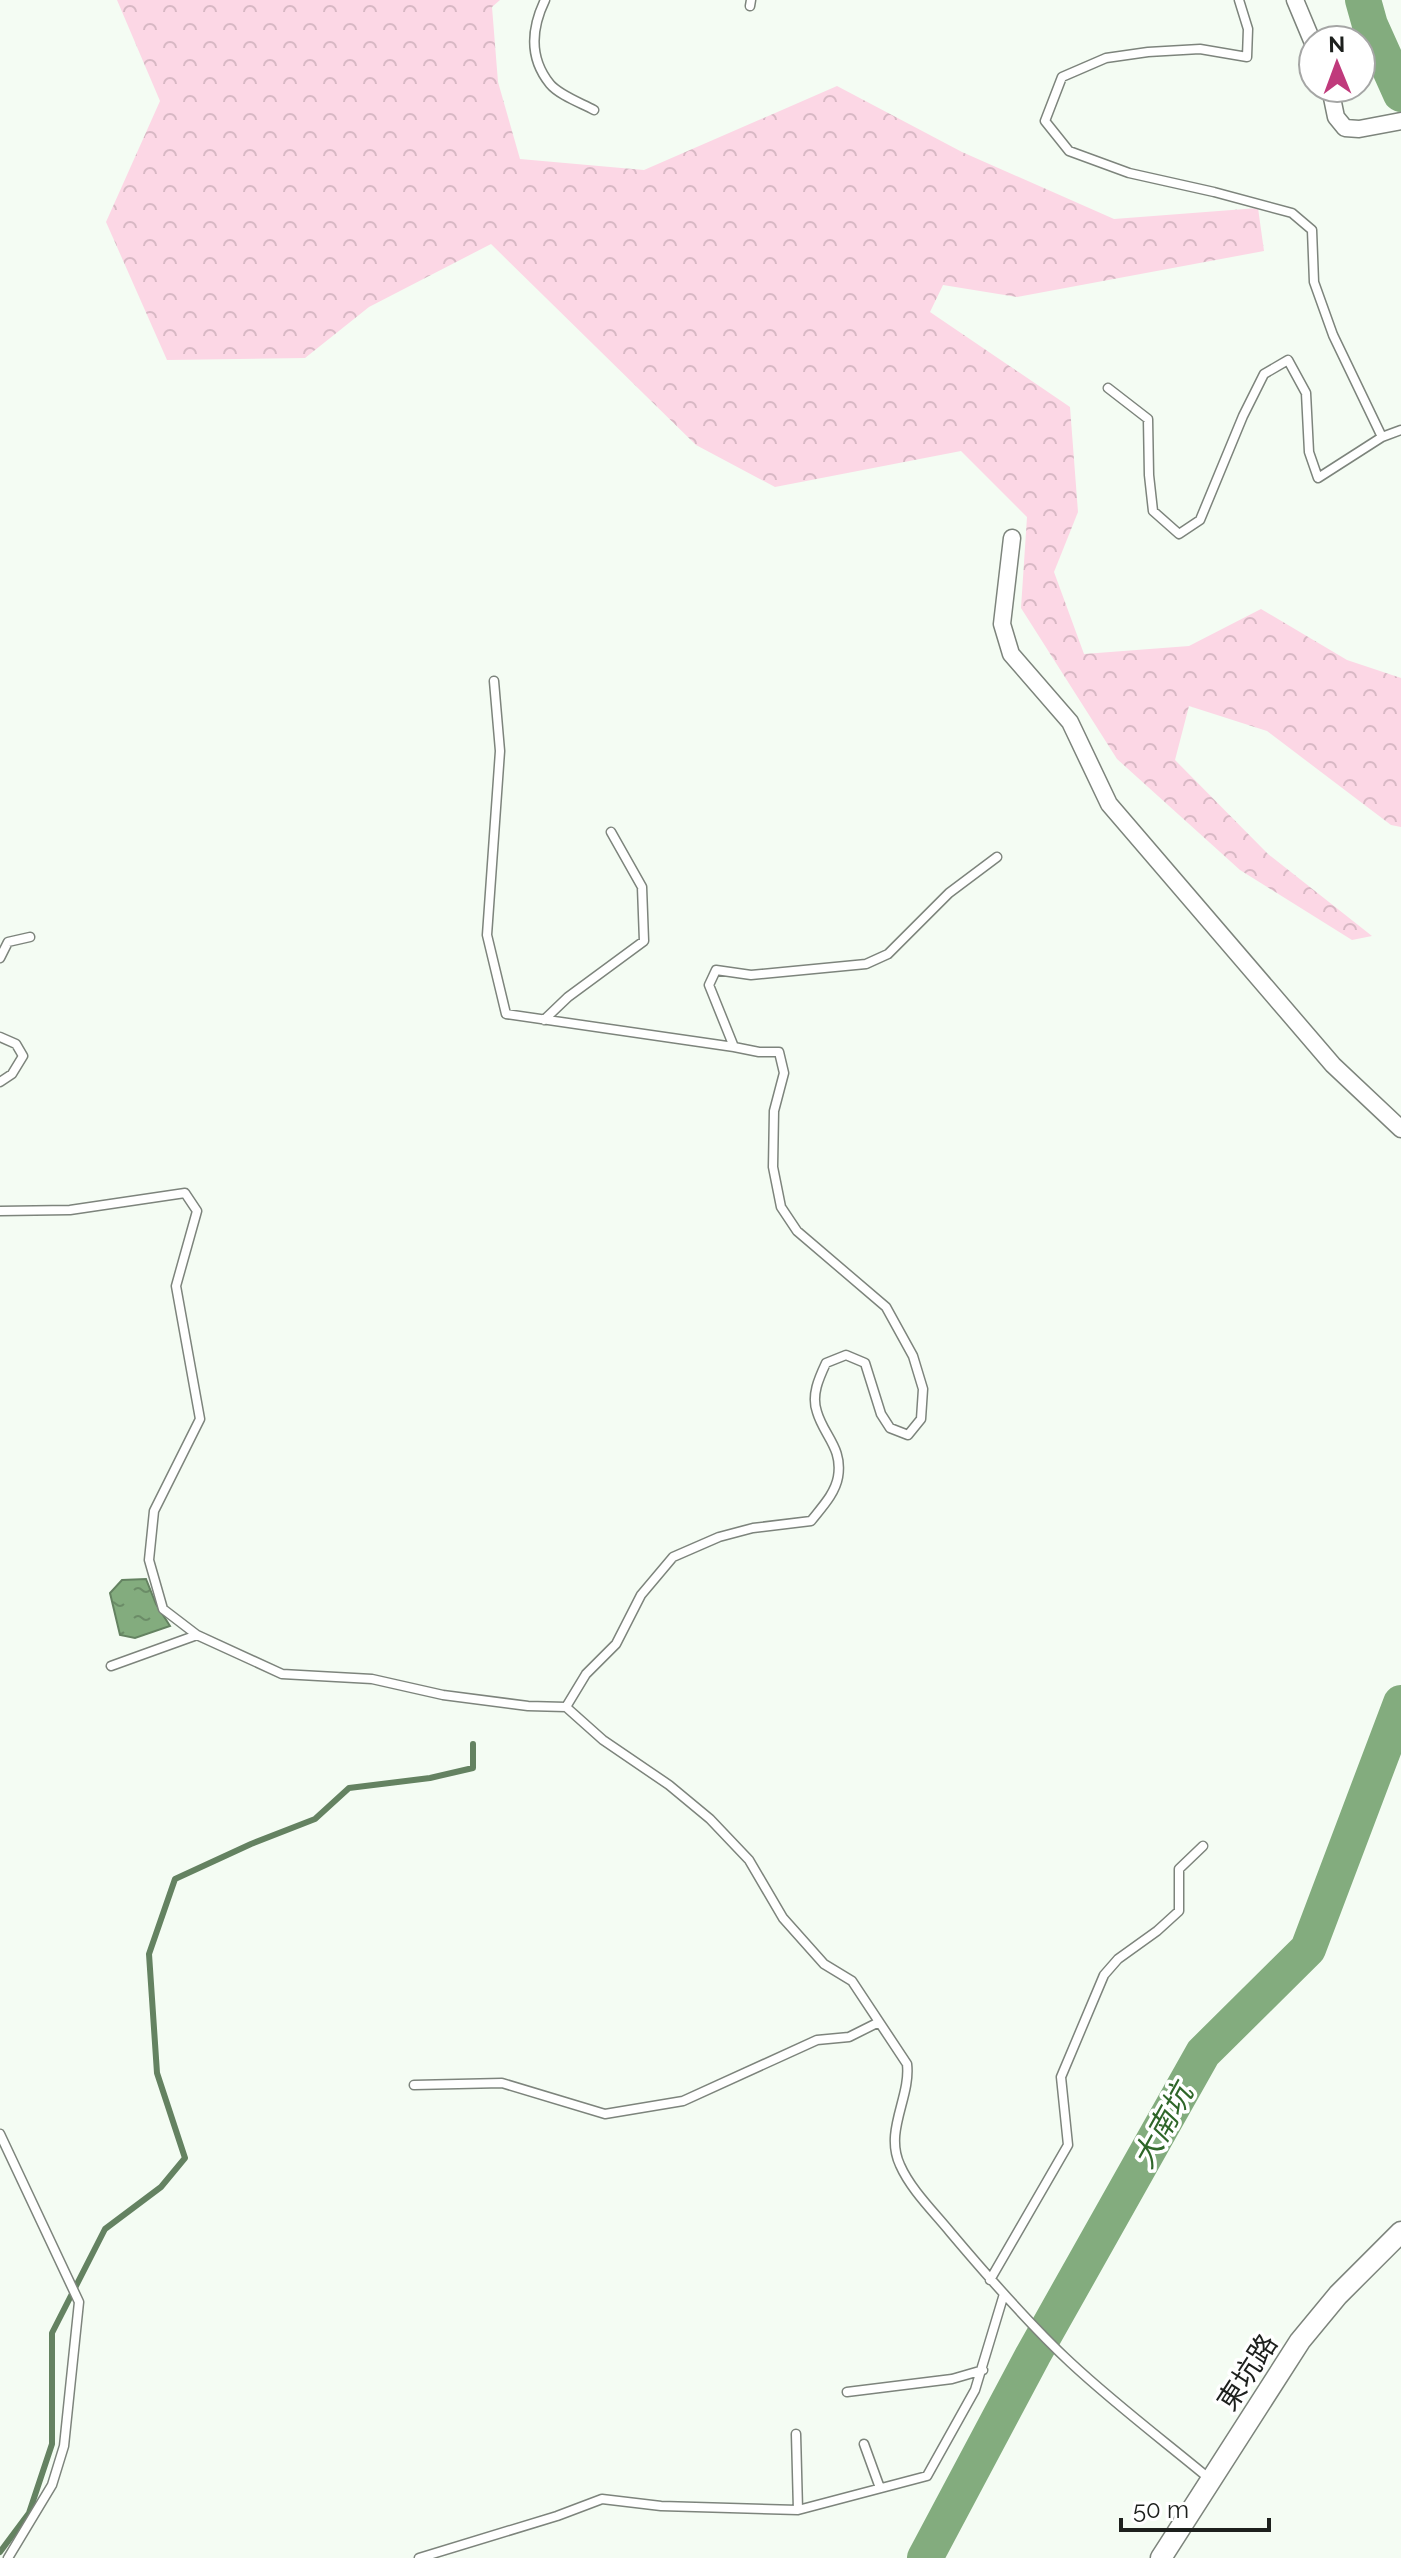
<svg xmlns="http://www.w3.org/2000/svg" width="1401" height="2558" viewBox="0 0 1401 2558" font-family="Raleway,'Noto Sans TC',sans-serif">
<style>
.forest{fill:url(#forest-crowns)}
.water{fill:url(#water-ripples);stroke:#648261;stroke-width:2}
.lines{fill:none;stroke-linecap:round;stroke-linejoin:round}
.stream{stroke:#648261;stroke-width:6}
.river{stroke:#83ac7e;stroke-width:36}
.service-casing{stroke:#7d847c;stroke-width:11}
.minor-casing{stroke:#7d847c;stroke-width:19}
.tertiary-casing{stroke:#7d847c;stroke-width:23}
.service{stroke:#fff;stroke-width:8}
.minor{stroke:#fff;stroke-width:16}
.tertiary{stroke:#fff;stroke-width:20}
.labels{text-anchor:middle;stroke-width:7;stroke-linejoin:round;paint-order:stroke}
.street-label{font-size:28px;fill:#1d201d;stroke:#fff}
.water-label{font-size:30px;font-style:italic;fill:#2f6629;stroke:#fff}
</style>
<defs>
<pattern id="forest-crowns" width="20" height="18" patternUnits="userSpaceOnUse" patternTransform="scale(2)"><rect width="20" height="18" fill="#fcd7e5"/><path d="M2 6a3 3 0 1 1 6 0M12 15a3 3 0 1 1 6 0" fill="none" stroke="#d8b8c4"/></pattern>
<pattern id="water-ripples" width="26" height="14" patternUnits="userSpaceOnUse" patternTransform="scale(2)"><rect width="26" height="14" fill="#83ac7e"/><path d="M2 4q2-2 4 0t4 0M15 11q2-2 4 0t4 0" fill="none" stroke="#6b8c67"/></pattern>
</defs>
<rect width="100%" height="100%" fill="#f4fcf3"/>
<path class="forest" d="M117,0H500L492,7L498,82L520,159L644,170L837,86L962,152L1114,219L1258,208L1264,251L1017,297L943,285L930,312L1070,407L1078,512L1054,572L1084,654L1189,646L1261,609L1347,660L1401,678V827L1391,825L1267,731L1189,706L1175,760L1268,854L1372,936L1352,940L1240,870L1117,759L1021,608L1027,517L961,451L775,487L696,445L491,244L369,307L305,358L167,360L106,222L160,101Z"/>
<path class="water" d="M146,1579L156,1604L170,1626L135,1638L120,1635L110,1593L122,1580Z"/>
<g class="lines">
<path class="stream" d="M0,2552L29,2513L52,2444V2333L105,2229L161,2187L185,2158L157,2073L149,1954L175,1879L251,1844L315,1819L349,1788L430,1778L473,1768V1744"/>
<path class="river" d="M1363,0L1370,25L1401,94
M925,2558L1033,2355L1203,2053L1308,1949L1401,1703"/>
<g class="service-casing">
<path id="service" d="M545,0C531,29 529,58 550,84C559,95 581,103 594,110
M1239,0L1248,29L1247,57L1200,49L1148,52L1106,58L1062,77L1045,121L1069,151L1129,173L1214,192L1292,213L1312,230L1314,282L1333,335L1382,437
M750,6L751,0
M1108,388L1148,419L1149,475L1153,511L1179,534L1200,520L1243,416L1264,374L1288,360L1306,393L1309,452L1318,478L1382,437L1401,430
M494,681L500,751L487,935L506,1014L734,1047
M0,958L8,942L30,937
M544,1020L568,997L644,941L642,887L611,832
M0,1037L16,1044L23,1056L12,1074L0,1082
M0,1211L70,1210L185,1193L197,1211L176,1286L200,1419L154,1511L149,1560L163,1609L197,1635L282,1674L372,1679L443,1695L528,1706L566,1707L603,1740L669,1785L710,1819L749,1860L783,1918L824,1964L852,1981L907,2064C911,2097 884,2131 900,2165C911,2190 934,2212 951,2233C989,2278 1028,2323 1071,2363C1115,2404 1164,2441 1211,2480
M111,1666L197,1635
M566,1707L586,1674L616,1644L641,1595L673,1557L719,1537L753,1528L811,1521C821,1508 835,1494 838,1477C843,1448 824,1436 817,1412C811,1395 819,1378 826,1363L846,1355L865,1363L881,1414L890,1428L908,1435L921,1419L923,1389L913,1356L886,1307L797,1231L781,1207L773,1167L774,1111L784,1073L779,1052H759L734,1047L709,985L716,970L751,975L866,964L888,954L949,893L997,857
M414,2085L502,2083L605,2114L683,2101L817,2040L849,2037L879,2022
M0,2134L79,2302L64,2446L52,2485L8,2558
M990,2280L1068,2145L1061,2077L1104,1975L1118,1959L1157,1931L1179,1911V1869L1203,1846
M847,2392L952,2379L983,2370
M796,2434L798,2510
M864,2444L880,2488
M419,2558L557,2516L602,2499L661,2506L798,2510L927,2476L975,2390L1004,2294"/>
</g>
<g class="minor-casing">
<path id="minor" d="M1295,0L1313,43
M1330,88L1336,117L1345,128L1359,129L1401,121
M1012,538L1002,624L1011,654L1070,722L1109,804L1333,1065L1401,1129"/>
</g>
<g class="tertiary-casing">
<path id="tertiary" d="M1161,2558L1300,2341L1338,2295L1401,2232"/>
</g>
<use href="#service" class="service"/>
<use href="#minor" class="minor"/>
<use href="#tertiary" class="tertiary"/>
</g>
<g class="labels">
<g class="street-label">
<text transform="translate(1247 2372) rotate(-57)" y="10">東坑路</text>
</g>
<g class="water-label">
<text transform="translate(1163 2126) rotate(-61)" y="10">大南坑</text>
</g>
</g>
<g transform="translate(1337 64) rotate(359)"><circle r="38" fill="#ffffff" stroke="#a5a6a5" stroke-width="2"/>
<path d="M0-6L14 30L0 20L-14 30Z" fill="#c03a7c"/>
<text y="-12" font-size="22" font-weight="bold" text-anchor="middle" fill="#1d201d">N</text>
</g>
<path d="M1121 2518v12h148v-12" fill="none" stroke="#1d201d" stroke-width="4"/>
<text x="1133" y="2518" font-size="24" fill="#1d201d" stroke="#ffffff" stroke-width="6" paint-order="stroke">50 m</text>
</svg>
